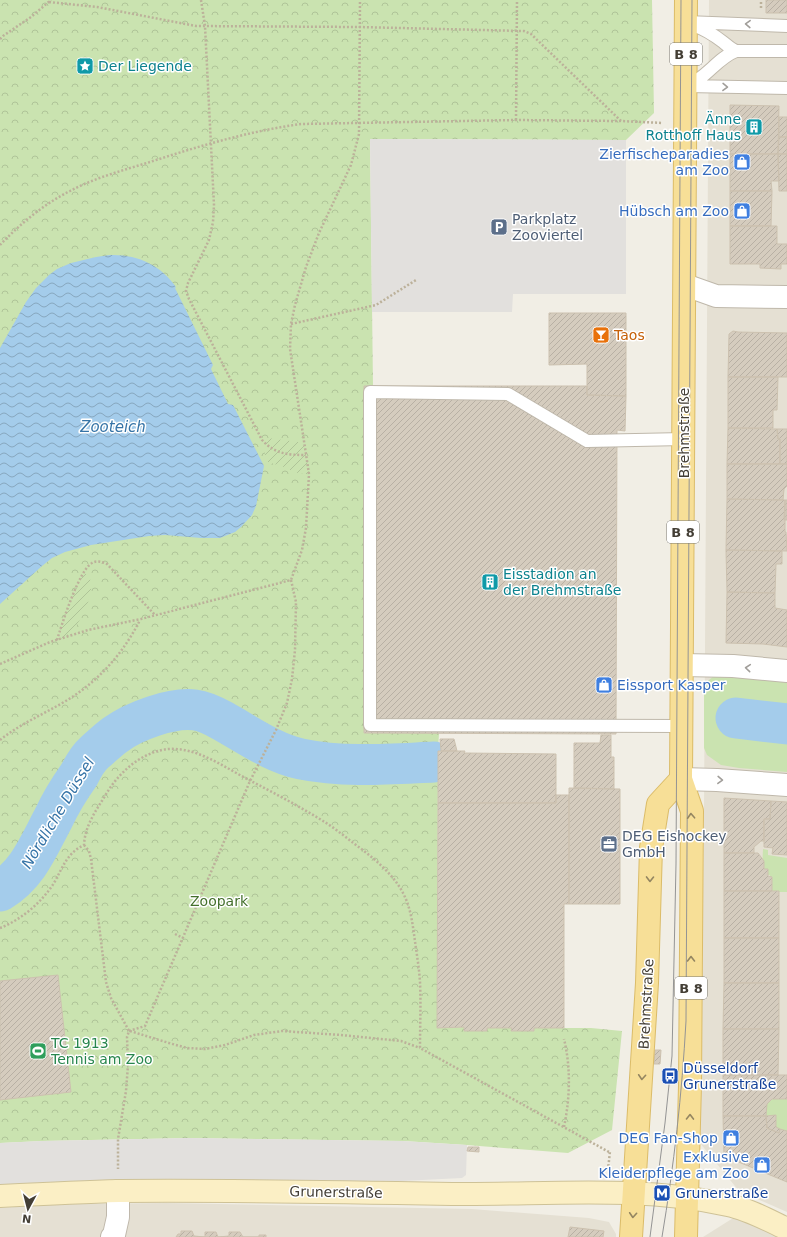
<svg xmlns="http://www.w3.org/2000/svg" width="787" height="1237" viewBox="0 0 787 1237" font-family="'DejaVu Sans',sans-serif">
<style>
.residential{fill:#e5e0d3}
.grass{fill:#cae3b0}
.park{fill:url(#park-crowns)}
.garden{fill:url(#garden-furrows)}
.parking{fill:#e2e0dd}
.water{fill:url(#water-waves)}
.lines{fill:none;stroke-linecap:round;stroke-linejoin:round}
.river{stroke:#a4cceb;stroke-width:41}
.building{fill:url(#building-hatch);stroke:#ccc1af}
.lane-casing{stroke:#bfb8ab;stroke-width:14}
.street-casing{stroke:#bfb8ab;stroke-width:24}
.secondary-casing{stroke:#cec297;stroke-width:24}
.primary-casing{stroke:#dbbc69;stroke-width:24}
.path{stroke:#bcb19a;stroke-width:2.5;stroke-dasharray:2 2;stroke-linecap:butt}
.lane{stroke:#fff;stroke-width:12}
.street{stroke:#fff;stroke-width:22}
.secondary{stroke:#fbefc5;stroke-width:22}
.primary{stroke:#f7df97;stroke-width:22}
.tram{stroke:#949494;stroke-width:1}
.oneway{stroke:#a19e9a}
.oneway2{stroke:#948661}
.labels{text-anchor:middle;stroke-width:3;stroke-linejoin:round;paint-order:stroke}
.shield{fill:#fff;stroke:#7b7872;stroke-width:1}
.shield-label{font-size:13px;font-weight:bold;fill:#433e35}
.culture-label{font-size:14px;fill:#0d838f;stroke:#fff;text-anchor:start}
.shop-label{font-size:14px;fill:#366cbe;stroke:#fff;text-anchor:end}
.service-label{font-size:14px;fill:#4e5e75;stroke:#fff;text-anchor:start}
.food-label{font-size:14px;fill:#c56008;stroke:#fff;text-anchor:start}
.street-label{font-size:14px;fill:#433e35;stroke:#fff}
.park-label{font-size:14px;fill:#44702c;stroke:#fff}
.leisure-label{font-size:14px;fill:#27864d;stroke:#fff;text-anchor:start}
.transit-label{font-size:14px;fill:#164399;stroke:#fff;text-anchor:start}
.water-label{font-size:15px;font-style:italic;fill:#3674a7;stroke:#fff}
</style>
<defs>
<pattern id="park-crowns" width="20" height="18" patternUnits="userSpaceOnUse"><rect width="20" height="18" fill="#cae3b0"/><path d="M2 6a3 3 0 1 1 6 0M12 15a3 3 0 1 1 6 0" fill="none" stroke="#afc498"/></pattern>
<pattern id="garden-furrows" width="10" height="10" patternUnits="userSpaceOnUse"><rect width="10" height="10" fill="#cae3b0"/><path d="M-1 1l2-2M0 10L10 0M9 11l2-2" fill="none" stroke="#afc498"/></pattern>
<pattern id="water-waves" width="16" height="10" patternUnits="userSpaceOnUse"><rect width="16" height="10" fill="#a4cceb"/><path d="M0 5q4-4 8 0t8 0" fill="none" stroke="#87a7bf"/></pattern>
<pattern id="building-hatch" width="6" height="6" patternUnits="userSpaceOnUse"><rect width="6" height="6" fill="#d5ccbe"/><path d="M-1 1l2-2M0 6l6-6M5 7l2-2" fill="none" stroke="#b8b0a4"/></pattern>
</defs>
<rect width="100%" height="100%" fill="#f1eee5"/>
<path class="residential" d="M709,0H787V1212L739,1191L700,1143L704,811Z
M167,1203L472,1209L589,1218L609,1222L616,1234V1237H0V1208L63,1204Z
M738,1215L787,1237H703Z"/>
<path class="grass" d="M727,674L787,680V772L739,768L721,765L707,755L704,748V684L714,676Z
M763,849L768,850V855L787,858V892H770V875H766V869H762Z
M784,1093H787V1135L766,1127V1102L768,1099H784Z"/>
<path class="park" d="M0,0H652L654,113L626,140L370,139L373,386H364V733H439L438,751L437,1028L464,1027L487,1031V1028H512L511,1031H534V1028H591L622,1031L612,1130L568,1153L467,1145L403,1141L190,1138L42,1141L0,1143Z"/>
<path class="garden" d="M268,438L298,442L305,446L309,474C296,474 295,472 284,467C279,465 273,464 268,462C265,456 263,452 268,447L262,440L264,438Z
M84,572C86,574 89,576 90,579C95,591 83,618 74,628C69,634 64,638 57,640L68,608Z"/>
<path class="parking" d="M370,139L626,140V294H513L512,312H372Z
M190,1138L403,1141L467,1145L466,1175L462,1178L402,1181L118,1180L0,1185V1143L42,1141Z"/>
<path class="water" d="M110,255C137,254 161,265 176,287L175,288L213,365L211,369L228,404L233,405L264,466L256,506L252,515L241,527L235,532L220,538H201L165,535L149,536L91,545L65,552L52,558L42,566L0,604V348L26,302L36,288L49,275L57,269L71,263L96,257Z"/>
<g class="lines">
<path class="river" d="M736,718L787,724
M0,891C28,874 38,847 53,819C60,804 69,789 79,775C83,767 88,758 95,752C101,747 108,740 115,735C134,721 172,707 195,710C204,711 214,716 223,721C248,735 273,753 301,759C345,768 390,764 434,762"/>
</g>
<path class="building" d="M766,0H787V13H766Z
M730,105L779,106L778,154H730Z
M779,117H787V137H779Z
M779,137H787V154H778Z
M730,154H778L779,181H771L772,191H730Z
M778,154H787V191H779Z
M730,191H772L771,226H730Z
M730,226H777V244H787V264H781V269L760,268V264H730Z
M549,313H626V396L587,395V364L549,365Z
M733,331L738,332L787,333V377H728L729,334Z
M728,377H778L777,410H773V428H728Z
M364,386H587V395L626,396L625,431L617,430L616,734L364,733Z
M728,428L777,429L778,439H780V464H727Z
M777,429H787V464H780V439H778Z
M727,464H787V486L784,489L783,500L727,499Z
M727,499L785,500V532H786L787,551L726,550Z
M785,500H787V520H784Z
M726,550L782,551V564H776L775,593L727,592Z
M727,592L775,593V608L787,610V647L763,644L726,643Z
M601,735H611V757H614V789L574,788V743H600Z
M440,739H454L457,751H441Z
M438,751H465L464,753L556,754V803H438Z
M569,788L620,789V904H569Z
M556,795H569V904H564V1028H534V1031H511L512,1028H487V1031H464V1027L437,1028L438,803H556Z
M724,798L771,801L770,819H764V841H761L754,847V853H724Z
M771,801L787,802V855L772,854L773,848L764,847V819H770Z
M724,853H758L764,861V869H768V876L772,877V891H724Z
M724,891H779V938H724Z
M724,938H779V983H724Z
M58,975L71,1092L0,1100V981Z
M724,983H779V1029H723Z
M723,1029H779L778,1075H723Z
M655,1050H661L660,1064H654Z
M723,1075H787V1099H772L767,1104L766,1116H723Z
M776,1115V1127L780,1129L779,1133L767,1128L766,1116Z
M723,1116H766L767,1128L779,1133L780,1129L787,1131V1182L724,1156Z
M468,1147H479V1152L467,1151Z
M570,1227L604,1231L603,1237H568Z
M181,1231H192L194,1236L205,1237H176L178,1234H181Z
M205,1232H216L218,1237L229,1236V1232H240L243,1237H259V1235H266V1237H205Z"/>
<g class="lines">
<g class="lane-casing">
<path id="lane" d="M686,22L787,26
M693,25C704,29 714,35 723,42C728,46 731,49 736,51
M686,86C706,79 717,58 736,51H787
M687,86L787,88
M681,726L370,725V392L508,394L587,441L684,439"/>
</g>
<g class="street-casing">
<path id="street" d="M685,285L716,296L787,297
M682,665L733,666L787,671
M681,779L717,780L787,785
M112,1237L114,1235L118,1217V1191"/>
</g>
<g class="secondary-casing">
<path id="secondary" d="M0,1196C40,1194 80,1192 119,1191C231,1190 342,1192 454,1194C545,1195 638,1185 728,1205C748,1209 768,1220 787,1229"/>
</g>
<g class="primary-casing">
<path id="primary" d="M631,1237L647,983L651,848L658,804L681,779
M686,1237L690,1085L692,811L681,779L682,626L686,0"/>
</g>
<path class="path" d="M201,0L205,26L214,205L213,222L209,240L188,283L186,291L189,299L262,440C275,454 288,455 306,455
M49,2L97,7L196,26L359,27L524,31L531,34L621,121L663,123
M761,8V0
M0,39L3,36L31,17L51,0
M516,120L517,0
M0,245C20,224 44,204 70,191C94,178 124,170 150,162C199,146 250,131 301,124L516,120L620,121
M291,324L376,305L416,280
M57,640C62,624 79,570 92,563C97,560 102,562 107,564L155,615
M0,664L50,642L88,630L141,619L291,580L302,550L306,528L309,474L290,349L291,324L295,305L306,267L319,233L351,165L359,134L360,0
M0,740C20,724 42,715 64,702C97,683 123,654 140,620
M84,845L89,851L91,859L106,982L111,998L129,1031L127,1037L128,1065L126,1091L118,1139V1169
M0,928C21,920 42,902 54,883C63,867 67,853 84,845C85,826 95,812 105,796C118,773 141,752 168,749C197,747 224,767 249,780C274,793 299,806 323,821C333,827 343,835 352,842C371,856 392,872 403,893C410,906 412,920 414,934C416,950 419,966 420,982C421,1004 420,1026 420,1048L609,1152
M175,934L183,938
M129,1031L145,1026L250,781L276,730L287,703L292,679L295,650L296,602L291,580
M130,1031L169,1043L187,1048L205,1049L225,1045L254,1035L282,1031L341,1035L401,1041L420,1048
M564,1127C570,1098 571,1068 564,1039
M608,1170L610,1151"/>
<use href="#lane" class="lane"/>
<use href="#street" class="street"/>
<use href="#secondary" class="secondary"/>
<use href="#primary" class="primary"/>
<path class="tram" d="M650,1237L665,1123L672,1056L676,864L681,0
M662,1237C674,1165 682,1094 686,1021L692,0"/>
</g>
<defs><path id="oneway-chevron" d="M-2-3.5L2.5 0L-2 3.5" fill="none" stroke-width="1.6" stroke-linecap="round" stroke-linejoin="round"/></defs>
<g class="oneway">
<use href="#oneway-chevron" transform="translate(748 24) rotate(-178)"/>
<use href="#oneway-chevron" transform="translate(725 87) rotate(1)"/>
<use href="#oneway-chevron" transform="translate(748 668) rotate(-175)"/>
<use href="#oneway-chevron" transform="translate(720 780) rotate(2)"/>
</g>
<g class="oneway2">
<use href="#oneway-chevron" transform="translate(691 816) rotate(-93)"/>
<use href="#oneway-chevron" transform="translate(650 879) rotate(91)"/>
<use href="#oneway-chevron" transform="translate(691 959) rotate(-90)"/>
<use href="#oneway-chevron" transform="translate(642 1077) rotate(94)"/>
<use href="#oneway-chevron" transform="translate(690 1117) rotate(-89)"/>
<use href="#oneway-chevron" transform="translate(633 1215) rotate(94)"/>
</g>
<defs>
<g id="sight-square" transform="scale(0.9)"><rect x="-9" y="-9" width="18" height="18" rx="4" fill="#0f9aa8" stroke="#fff"/><path d="M0-6L1.8-2.2L6-1.7L2.9 1.2L3.7 5.4L0 3.3L-3.7 5.4L-2.9 1.2L-6-1.7L-1.8-2.2Z" fill="#fff"/></g>
<g id="building-square" transform="scale(0.9)"><rect x="-9" y="-9" width="18" height="18" rx="4" fill="#0f9aa8" stroke="#fff"/><path d="M-4-6H4V6H1V3H-1V6H-4ZM-2.5-4.3h1.7v1.8h-1.7ZM.8-4.3h1.7v1.8H.8ZM-2.5-1h1.7V.8h-1.7ZM.8-1h1.7V.8H.8Z" fill="#fff"/></g>
<g id="shop-square" transform="scale(0.9)"><rect x="-9" y="-9" width="18" height="18" rx="4" fill="#3f7fe0" stroke="#fff"/><path d="M-5-2.5h2.3a2.7 3.5 0 0 1 5.4 0H5L5.5 6h-11ZM-1.5-2.5h3a1.5 2.3 0 0 0-3 0Z" fill="#fff"/></g>
<g id="parking-square" transform="scale(0.9)"><rect x="-9" y="-9" width="18" height="18" rx="4" fill="#5c6f8a" stroke="#fff"/><path d="M-3.5-5.5H1a3.5 3.5 0 0 1 0 7H-1V5.5H-3.5ZM-1-3.4V-.6H.8a1.4 1.4 0 0 0 0-2.8Z" fill="#fff"/></g>
<g id="bar-square" transform="scale(0.9)"><rect x="-9" y="-9" width="18" height="18" rx="4" fill="#e8710a" stroke="#fff"/><path d="M-6-5H6L.8 .8V4.5H3.5V6h-7V4.5H-.8V.8Z" fill="#fff"/></g>
<g id="office-square" transform="scale(0.9)"><rect x="-9" y="-9" width="18" height="18" rx="4" fill="#5c6f8a" stroke="#fff"/><path d="M-6-3h4V-5.5h4V-3h4V5H-6ZM-1-4.5V-3h2v-1.5ZM-6 0V1H6V0Z" fill="#fff"/></g>
<g id="stadium-square" transform="scale(0.9)"><rect x="-9" y="-9" width="18" height="18" rx="4" fill="#2e9e5b" stroke="#fff"/><path d="M0-5a6.5 5 0 1 0 0 10a6.5 5 0 1 0 0-10ZM-3.5-1.8h7v3.6h-7Z" fill="#fff"/></g>
<g id="bus-square" transform="scale(0.9)"><rect x="-9" y="-9" width="18" height="18" rx="4" fill="#1a4fb4" stroke="#fff"/><path d="M-5-6H5V4H4V6H2V4H-2V6H-4V4H-5ZM-3.5-4V0h7V-4ZM-3.5 1.2v1.5H-2V1.2ZM2 1.2v1.5H3.5V1.2Z" fill="#fff"/></g>
<g id="metro-square" transform="scale(0.9)"><rect x="-9" y="-9" width="18" height="18" rx="4" fill="#1a4fb4" stroke="#fff"/><path d="M-5.5 5V-5H-3L0 0L3-5H5.5V5H3V-.5L0 4L-3-.5V5Z" fill="#fff"/></g>
</defs>
<g fill-rule="evenodd">
<use href="#sight-square" x="85" y="66"/>
<use href="#building-square" x="754" y="127"/>
<use href="#shop-square" x="742" y="162"/>
<use href="#shop-square" x="742" y="211"/>
<use href="#parking-square" x="499" y="227"/>
<use href="#bar-square" x="601" y="335"/>
<use href="#building-square" x="490" y="582"/>
<use href="#shop-square" x="604" y="685"/>
<use href="#office-square" x="609" y="844"/>
<use href="#stadium-square" x="38" y="1051"/>
<use href="#bus-square" x="670" y="1076"/>
<use href="#shop-square" x="731" y="1138"/>
<use href="#shop-square" x="762" y="1165"/>
<use href="#metro-square" x="662" y="1193"/>
</g>
<g class="labels">
<g class="shield">
<rect x="670" y="43" width="32" height="22" rx="3"/>
<rect x="667" y="521" width="32" height="22" rx="3"/>
<rect x="675" y="977" width="32" height="22" rx="3"/>
</g>
<g class="shield-label">
<text x="686" y="59">B 8</text>
<text x="683" y="537">B 8</text>
<text x="691" y="993">B 8</text>
</g>
<g class="culture-label">
<text x="98" y="71">Der Liegende</text>
<text x="741" y="124" text-anchor="end">Änne<tspan x="741" dy="16">Rotthoff Haus</tspan></text>
<text x="503" y="579">Eisstadion an<tspan x="503" dy="16">der Brehmstraße</tspan></text>
</g>
<g class="shop-label">
<text x="729" y="159">Zierfischeparadies<tspan x="729" dy="16">am Zoo</tspan></text>
<text x="729" y="216">Hübsch am Zoo</text>
<text x="617" y="690" text-anchor="start">Eissport Kasper</text>
<text x="718" y="1143">DEG Fan-Shop</text>
<text x="749" y="1162">Exklusive<tspan x="749" dy="16">Kleiderpflege am Zoo</tspan></text>
</g>
<g class="service-label">
<text x="512" y="224">Parkplatz<tspan x="512" dy="16">Zooviertel</tspan></text>
<text x="622" y="841">DEG Eishockey<tspan x="622" dy="16">GmbH</tspan></text>
</g>
<g class="food-label">
<text x="614" y="340">Taos</text>
</g>
<g class="street-label">
<text transform="translate(684 433) rotate(-90)" y="5">Brehmstraße</text>
<text transform="translate(646 1004) rotate(-87)" y="5">Brehmstraße</text>
<text transform="translate(336 1192) rotate(1)" y="5">Grunerstraße</text>
</g>
<g class="park-label">
<text x="219" y="906">Zoopark</text>
</g>
<g class="leisure-label">
<text x="51" y="1048">TC 1913<tspan x="51" dy="16">Tennis am Zoo</tspan></text>
</g>
<g class="transit-label">
<text x="683" y="1073">Düsseldorf<tspan x="683" dy="16">Grunerstraße</tspan></text>
<text x="675" y="1198">Grunerstraße</text>
</g>
<g class="water-label">
<text x="113" y="432">Zooteich</text>
<text transform="translate(58 813) rotate(-59)" y="5">Nördliche Düssel</text>
</g>
</g>
<g transform="translate(28 1209) rotate(187)" stroke="#ffffff" stroke-width="3" paint-order="stroke">
<path d="M0-3L7 15L0 10L-7 15Z" fill="#433e35"/>
<text y="-6" font-size="11" font-weight="bold" text-anchor="middle" fill="#433e35">N</text>
</g>
</svg>
